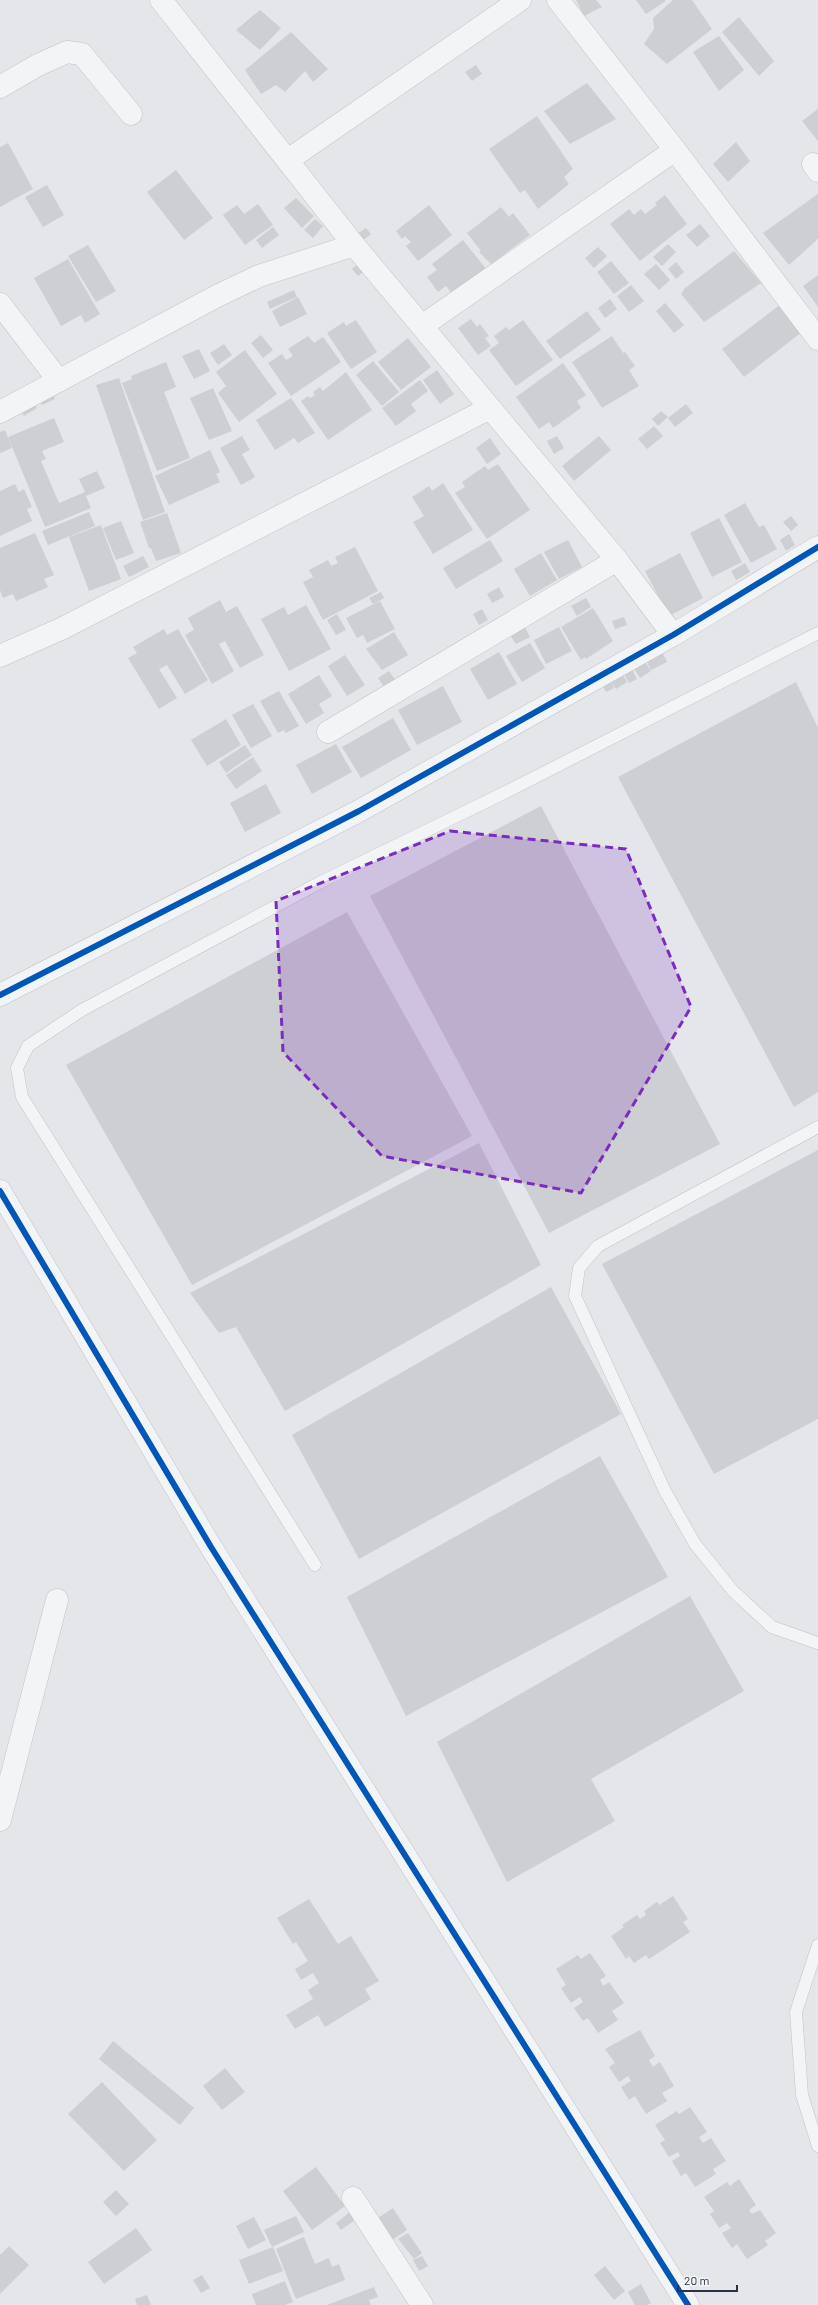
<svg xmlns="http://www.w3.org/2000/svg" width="818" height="2305" viewBox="0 0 818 2305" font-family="Barlow,sans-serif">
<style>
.building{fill:#cdcfd2}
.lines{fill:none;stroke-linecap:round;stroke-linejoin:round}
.service-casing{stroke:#c2c4c7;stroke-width:13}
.minor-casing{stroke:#c2c4c7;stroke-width:23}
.service{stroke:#f3f4f6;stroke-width:12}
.minor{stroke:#f3f4f6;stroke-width:22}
.cycleway-casing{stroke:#f2f5f8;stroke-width:8}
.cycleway{stroke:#0057b8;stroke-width:6}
.marked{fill:#7b2cbf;fill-opacity:0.2;stroke:#7b2cbf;stroke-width:3;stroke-dasharray:8 5;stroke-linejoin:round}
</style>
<rect width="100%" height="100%" fill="#e4e6e9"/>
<path class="building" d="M576,0H596L602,7L584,16Z
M636,0H665L666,1L646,14Z
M673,0H692L712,29L667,64L644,44L654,29L653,18Z
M260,10L281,28L260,50L236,30Z
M739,17L774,61L759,76L722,32Z
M291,32L328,69L313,82L305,71L285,92L276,85L261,94L245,70Z
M719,36L744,70L719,91L693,52Z
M476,65L482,74L472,81L465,72Z
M587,83L616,119L570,144L544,111Z
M818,109V141L802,121Z
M537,116L573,169L564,177L569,184L538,209L525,190L520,193L489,149Z
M736,142L750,161L728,182L713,164Z
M8,143L33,189L0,207V147Z
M176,170L213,218L184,240L147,192Z
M47,185L64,215L43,227L25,197Z
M818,194V239L789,265L763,233Z
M665,195L687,224L640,261L610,224L629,209L634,215L641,209L645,214L657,205L655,203Z
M296,198L314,216L302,228L284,208Z
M258,204L273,225L245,245L223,215L237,205L244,214Z
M429,205L452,235L418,261L406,246L411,242L405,236L402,239L396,231Z
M501,207L509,217L513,213L530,235L491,264L479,252L481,251L467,233Z
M315,219L323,226L313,238L304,230Z
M700,224L710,236L697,247L686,235Z
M273,227L279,235L262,248L256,240Z
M366,228L371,234L362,241L357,234Z
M463,240L487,270L454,296L446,286L438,292L427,277L437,270L432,264Z
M668,244L676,252L662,266L653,257Z
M88,245L116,291L96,302L68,256Z
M598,247L607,256L594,268L585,258Z
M734,251L761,283L704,322L681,294L685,288Z
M68,259L100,314L85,323L81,315L61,326L34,278Z
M611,261L629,283L614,294L597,272Z
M676,262L684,272L676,279L668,269Z
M358,264L364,271L358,276L352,269Z
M656,264L670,280L659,290L644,274Z
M818,275V307L803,286Z
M631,285L644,301L629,312L617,296Z
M294,290L297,297L270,309L267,302Z
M298,297L307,314L280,327L272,311Z
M610,299L617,309L605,318L598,308Z
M665,303L684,325L674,333L656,311Z
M781,304L802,332L744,377L722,349Z
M587,311L601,330L560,359L546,341Z
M471,319L477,327L480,324L489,336L485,338L491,346L478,355L458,328Z
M356,320L377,352L351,369L327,333L344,322L346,326Z
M523,320L553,360L516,386L489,350L499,343L494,336L506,327L509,330Z
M261,335L273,350L263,358L251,343Z
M308,336L314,343L323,337L341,362L291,396L268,363L282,354L286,360L293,356L288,349Z
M612,336L623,353L625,352L635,366L629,370L639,386L602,408L572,362Z
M408,338L431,367L401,390L378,362Z
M224,344L232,355L218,365L210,353Z
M199,349L210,371L194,379L182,356Z
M245,350L277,394L239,422L218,393L226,386L216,372Z
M373,361L399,392L382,406L356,375Z
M166,362L176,387L164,392L190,458L157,471L122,383L132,379L131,376Z
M563,363L586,395L577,401L581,408L553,428L549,422L539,429L516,397Z
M437,370L454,394L440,404L423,380Z
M346,372L372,410L328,440L301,401L308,396L310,398L315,395L313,392L320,387L323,391Z
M119,378L165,512L143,520L96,385Z
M420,380L428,391L411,404L416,411L396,426L382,408Z
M213,388L232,431L209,440L190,398Z
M51,391L55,399L42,405L38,398Z
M291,398L315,433L298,443L294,438L275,450L256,420Z
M32,400L37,408L24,416L19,407Z
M686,404L693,413L675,427L668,418Z
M661,411L668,417L658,426L652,419Z
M54,418L64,442L42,451L46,459L41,461L59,503L85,492L79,479L97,471L105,488L86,496L91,508L45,527L8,437Z
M654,426L663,436L647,449L638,439Z
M5,430L12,448L0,453V432Z
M242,436L250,450L242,454L255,477L241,485L220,448Z
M557,436L564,448L554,454L547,441Z
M599,436L611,450L574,481L562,466Z
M490,438L501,454L487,464L476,448Z
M210,450L220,472L216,474L220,482L169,505L155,476Z
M498,464L530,510L487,539L455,493L465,487L462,482L485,466L488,470Z
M443,483L473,530L433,554L413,522L424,516L412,497L429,486L432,491Z
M15,484L19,492L24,489L32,507L27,509L32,521L0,536V491Z
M745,503L759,527L764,525L777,549L751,563L724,515Z
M89,512L95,526L48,545L42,531Z
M167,513L181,553L156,561L151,548H149L140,522Z
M791,516L798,525L791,531L783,522Z
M719,518L742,562L712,577L690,533Z
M121,521L134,553L116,560L103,528Z
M101,525L121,579L89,591L69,537Z
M35,533L54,575L44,579L48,587L16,601L13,594L3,598L0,590V548Z
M789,534L795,545L786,551L780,540Z
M490,540L503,561L456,589L443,568Z
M568,540L582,567L559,579L544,552Z
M355,547L378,591L323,620L303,582L313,577L309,570L328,560L331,566L338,563L335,557Z
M541,553L557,580L530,596L514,569Z
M680,553L703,598L669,616L645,571Z
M143,556L149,567L129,577L123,566Z
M745,563L750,572L736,580L731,571Z
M499,587L504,597L492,603L487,594Z
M381,592L384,598L373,604L369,598Z
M586,598L591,607L577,616L571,606Z
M220,600L226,612L237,606L264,655L240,668L225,641L219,644L234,671L212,684L185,635L194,630L188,618Z
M380,601L395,629L367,643L363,635L357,638L346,618Z
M306,605L331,649L289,671L261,619L284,607L288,615Z
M593,608L613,641L586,659L585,657L581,660L561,627Z
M482,609L488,620L479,625L473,614Z
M337,614L346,630L336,635L327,620Z
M624,617L627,625L615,629L612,621Z
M525,627L530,637L516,644L510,635Z
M559,627L572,651L546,664L534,640Z
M164,629L167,635L178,629L208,680L185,694L167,665L159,669L177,698L159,709L128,658L137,653L133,647Z
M394,632L408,655L382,670L366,649Z
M530,643L545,668L522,682L506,656Z
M661,650L667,662L651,670L645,658Z
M499,652L517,684L488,700L470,669Z
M345,655L365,685L347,696L328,666Z
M644,660L651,671L640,678L633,667Z
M631,668L637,679L629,683L623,672Z
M389,671L396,681L385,688L378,678Z
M622,673L627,682L616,689L611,682L614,688L606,692L602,684Z
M319,675L332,696L319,704L324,713L306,724L288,694Z
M796,682L818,728V1092L794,1107L618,777Z
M443,686L462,722L417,745L398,710Z
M279,691L299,726L286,733L284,730L278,733L260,701Z
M253,704L272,736L251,748L232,715Z
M393,718L411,750L361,778L342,747Z
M226,719L241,745L207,766L191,740Z
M336,744L352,772L312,794L296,765Z
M245,745L252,755L226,773L219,762Z
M253,757L262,771L236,789L226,775Z
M266,784L281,813L245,832L230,803Z
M541,806L720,1144L549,1233L370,896Z
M347,912L472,1136L192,1285L66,1065Z
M479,1143L541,1265L285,1411L236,1327L219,1333L190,1293Z
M818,1150V1419L714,1474L602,1264Z
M551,1287L621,1414L359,1559L292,1435Z
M600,1456L668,1577L406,1716L347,1597Z
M690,1596L744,1691L591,1779L615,1821L507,1882L437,1742Z
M673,1896L688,1919L683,1922L690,1932L649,1959L646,1955L634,1963L629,1956L626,1959L611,1936L624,1927L622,1925L637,1915L640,1919L646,1915L644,1911L657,1902L659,1905Z
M309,1899L338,1944L351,1936L379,1981L365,1989L371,1999L325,2027L318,2015L295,2029L286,2015L313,1999L308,1990L319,1983L313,1973L301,1980L295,1969L308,1961L296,1942L293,1944L277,1918Z
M590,1953L606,1976L600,1980L603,1986L609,1982L624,2003L612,2011L618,2020L598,2033L588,2018L583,2021L574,2008L583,2002L580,1997L571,2003L561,1988L566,1985L556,1969L578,1955L581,1959Z
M640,2030L655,2056L649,2060L653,2067L660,2062L674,2086L662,2093L667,2101L646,2114L635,2096L629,2100L621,2087L631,2081L628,2076L619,2082L609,2067L615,2063L605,2049Z
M113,2041L194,2108L180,2125L99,2059Z
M225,2068L245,2092L222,2110L203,2086Z
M102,2082L157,2140L124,2171L68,2114Z
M690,2107L707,2132L699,2137L703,2143L711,2138L726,2161L713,2169L716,2174L695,2187L686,2173L681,2176L672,2161L680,2156L678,2152L669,2157L660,2143L665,2140L655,2125L677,2111L679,2114Z
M316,2167L345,2206L312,2230L283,2191Z
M739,2179L756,2205L749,2210L752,2214L760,2210L776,2233L765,2241L768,2245L747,2259L737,2244L732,2248L722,2233L731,2228L727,2223L719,2228L710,2214L714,2211L704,2197L727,2182L730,2186Z
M116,2190L129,2204L116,2216L103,2202Z
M393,2208L407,2230L392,2240L378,2218Z
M350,2212L355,2220L341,2230L336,2223Z
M296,2216L304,2232L272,2247L264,2230Z
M254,2217L266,2240L248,2249L236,2226Z
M136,2228L152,2250L104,2284L88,2262Z
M408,2233L422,2253L414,2259L398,2239Z
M304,2237L315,2264L329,2258L332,2267L339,2264L345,2280L296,2299L276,2249Z
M9,2246L29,2265L0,2294V2255Z
M273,2247L283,2271L249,2284L239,2260Z
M422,2256L428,2266L419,2271L413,2260Z
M605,2266L625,2291L614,2300L594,2275Z
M202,2275L210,2288L201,2293L193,2280Z
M285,2281L293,2302L285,2305H256L252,2294Z
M641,2284L651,2303L647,2305H635L628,2292Z
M374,2287L378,2297L369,2300L371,2305H327Z
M147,2295L151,2305H137L135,2299Z"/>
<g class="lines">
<g class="service-casing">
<path id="service" d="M818,1127L598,1246L579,1268L575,1296L665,1491L695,1544L733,1591L772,1627L818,1643
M315,1565L22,1097L17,1068L28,1046L82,1010L319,883L504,793L818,633
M818,1945L796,2012L802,2095L818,2146"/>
</g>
<g class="minor-casing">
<path id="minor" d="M161,0L354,245L617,560L673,635
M558,0L675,150L818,339
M0,87L38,65L67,52L82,54L131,114
M288,160L520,0
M813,164L818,171
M0,304L59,381
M422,326L675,150
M0,412L217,296L259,276L354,245
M0,656L63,628L490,408
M328,732L617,560
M0,995L359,811L673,635L818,547
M0,1191L211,1547L688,2305
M0,1820L57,1600
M353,2198L422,2305"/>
</g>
<use href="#service" class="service"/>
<use href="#minor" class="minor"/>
<g class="cycleway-casing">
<path id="cycleway" d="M0,995L359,811L673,635L818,547
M0,1191L211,1547L688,2305"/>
</g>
<use href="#cycleway" class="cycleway"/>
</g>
<path class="marked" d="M450,831L626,849L691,1007L581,1193L382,1156L283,1052L276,901Z"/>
<path d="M678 2285v6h59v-6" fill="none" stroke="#293345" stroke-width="2"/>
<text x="684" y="2285" font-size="12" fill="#293345" stroke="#f2f5f8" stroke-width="3" paint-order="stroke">20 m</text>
</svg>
